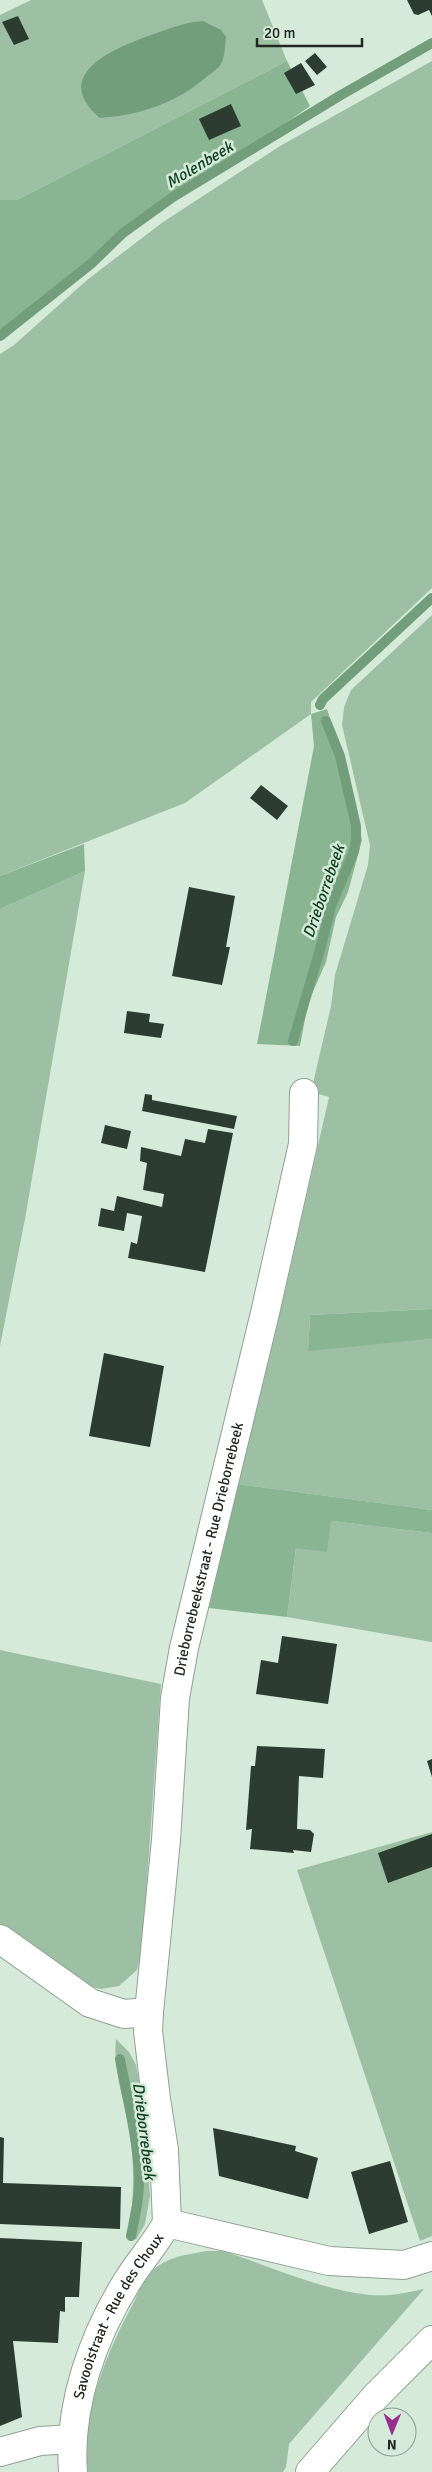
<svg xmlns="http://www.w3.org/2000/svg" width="432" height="2472" viewBox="0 0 432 2472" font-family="Signika,sans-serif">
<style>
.green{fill:#9dc0a4}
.forest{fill:#89b592}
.water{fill:#739e7c}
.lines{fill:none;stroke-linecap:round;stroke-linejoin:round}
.stream{stroke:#739e7c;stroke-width:10}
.building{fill:#2d3c30}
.minor-casing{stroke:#8fa192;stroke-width:30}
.major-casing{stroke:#8fa192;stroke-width:30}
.minor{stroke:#fff;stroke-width:28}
.major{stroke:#fff;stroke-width:28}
.labels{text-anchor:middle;stroke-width:5;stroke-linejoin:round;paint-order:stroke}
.street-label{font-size:15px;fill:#212822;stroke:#d6eada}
.water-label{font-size:16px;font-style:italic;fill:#0f4120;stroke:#d6eada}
</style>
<rect width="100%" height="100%" fill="#d6eada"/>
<path class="green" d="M31,0H262L287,61L17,200H0V15Z
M432,61V588L311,702V714L185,803L0,876V354L14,345L87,280L163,222L280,146Z
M432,615V1309L310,1315L308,1350L432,1339V1510L238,1484L279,1317L329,1097L311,1092L331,1006L335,975L368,865L370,845L342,725L344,707L351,690Z
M85,871L25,1219L0,1346V909Z
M331,1521L432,1533V1642L287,1617L296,1548Z
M0,1650L161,1684L142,1950L137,1970L119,1986L101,1989L84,1985L0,1926Z
M432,1832V2236L420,2241L297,1870Z
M116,2039L129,2052L136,2065L141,2092L150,2196L145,2224L136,2240L131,2236C132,2204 135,2172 131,2141C127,2107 112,2073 116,2039Z
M207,2251H223C271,2266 340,2299 390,2295C401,2294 413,2291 424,2289L289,2444L286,2467L283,2472H88C80,2414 107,2352 134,2302C138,2293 142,2282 148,2275C164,2257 185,2255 207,2251Z"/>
<path class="forest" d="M287,61L310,106L97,256L0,330V200H17Z
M327,709L343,760L362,840L348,892L336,917L326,962L308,1003L300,1046L257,1044L314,746L311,714Z
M84,844L85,871L0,909V876Z
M432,1309V1339L308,1351L310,1315Z
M238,1484L432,1510V1533L331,1521L327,1552L296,1548L287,1617L209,1608Z"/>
<path class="water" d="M203,21L221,30L226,37C225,46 225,59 219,67C215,71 208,75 204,79C174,104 139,115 100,118C49,74 115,48 151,35C168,29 185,22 203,21Z"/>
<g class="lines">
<path class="stream" d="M0,336L92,263L123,233L173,197L341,95L432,43
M320,705L323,699L432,598
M293,1041L321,946L331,906L354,851L356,838V826L340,756L326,721
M120,2059C127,2097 137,2136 139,2175C140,2195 135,2216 131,2236"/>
</g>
<path class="building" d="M407,0H432V16L429,10L418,15L414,14Z
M18,16L29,39L14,45L2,22Z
M315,53L327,67L317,75L305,61Z
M301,63L315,85L296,94L284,73Z
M231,104L241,126L209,140L199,119Z
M261,785L288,806L277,820L250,798Z
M189,887L235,896L226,947H230L222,985L172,976Z
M127,1011L150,1014L149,1022L164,1024L161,1038L124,1033Z
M145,1094L152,1095V1100L237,1116L234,1129L142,1111Z
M105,1125L131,1131L127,1149L101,1143Z
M208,1129L233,1133L205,1272L128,1258L131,1242L137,1244L142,1216L127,1213L124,1231L98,1226L101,1208L114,1211L117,1196L162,1207L164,1194L143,1190L147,1163L140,1161L141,1147L181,1156L185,1139L205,1143Z
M104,1353L164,1366L150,1447L89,1436Z
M282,1636L337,1644L328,1704L256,1694L261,1660L278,1663Z
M257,1746L325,1749L323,1778L299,1776L297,1829L310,1830L314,1834L311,1852L293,1850L294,1853L250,1849L252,1829L246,1830L251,1766H255Z
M432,1759V1777L427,1761Z
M432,1834V1867L388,1883L378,1853Z
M213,2128L296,2146L295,2151L318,2158L308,2199L219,2176Z
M0,2137L4,2138L3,2183L121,2187L120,2229L0,2224Z
M390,2161L408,2222L369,2234L351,2172Z
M0,2238L82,2242L79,2297H65V2312L60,2311L58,2343L13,2341L22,2417L0,2426Z"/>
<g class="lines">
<g class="minor-casing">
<g id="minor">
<path d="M0,1939L90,2003L124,2014L149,2012"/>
<path id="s1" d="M167,2223L164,2150L156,2099L148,2031L149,2012L166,1840L175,1698L184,1648L265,1313L303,1144L304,1093"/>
<path d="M167,2223L329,2261L404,2265L432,2256"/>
<path d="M0,2452L40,2441L72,2439"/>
<path id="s2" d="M73,2472C68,2405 93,2336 128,2280C140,2261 156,2243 167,2223"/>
</g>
</g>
<g class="major-casing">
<path id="major" d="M310,2472L376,2396L432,2340"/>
</g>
<use href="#minor" class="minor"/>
<use href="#major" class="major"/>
</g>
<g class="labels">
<g class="street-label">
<text dy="5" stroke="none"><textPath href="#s1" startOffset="680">Drieborrebeekstraat - Rue Drieborrebeek</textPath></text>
<text dy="5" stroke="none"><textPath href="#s2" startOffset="166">Savooistraat - Rue des Choux</textPath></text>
</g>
<g class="water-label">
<text transform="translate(199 164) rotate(-31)" y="6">Molenbeek</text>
<text transform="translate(323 891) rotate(-71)" y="6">Drieborrebeek</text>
<text transform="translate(145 2131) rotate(83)" y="6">Drieborrebeek</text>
</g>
</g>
<g transform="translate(392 2432) rotate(181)"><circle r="24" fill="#d6eada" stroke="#8e9c90"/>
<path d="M0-4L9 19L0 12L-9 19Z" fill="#972e90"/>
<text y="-8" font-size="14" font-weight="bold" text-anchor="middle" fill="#212822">N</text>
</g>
<path d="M257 38v8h105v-8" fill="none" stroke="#212822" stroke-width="2.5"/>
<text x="264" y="38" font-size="15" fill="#212822" stroke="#d6eada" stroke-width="4" paint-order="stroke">20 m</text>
</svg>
